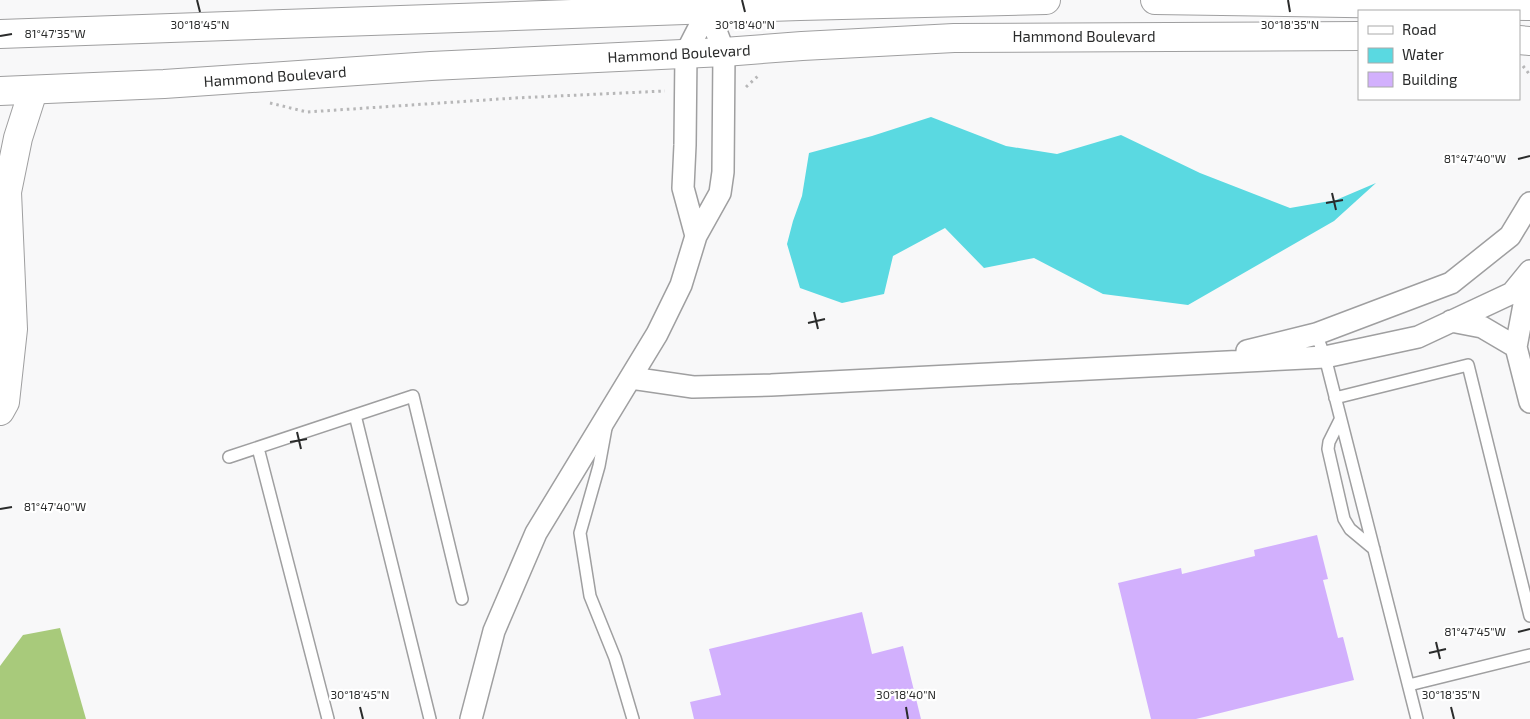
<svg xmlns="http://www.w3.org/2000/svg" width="1530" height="719" viewBox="0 0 1530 719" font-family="'Exo 2',sans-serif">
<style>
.forest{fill:#a8ca7b}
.water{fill:#5ad9e1}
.building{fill:#d2b0fd}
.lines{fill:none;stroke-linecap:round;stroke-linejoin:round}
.service-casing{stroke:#9f9fa0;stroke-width:14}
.minor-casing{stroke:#9f9fa0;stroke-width:24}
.tertiary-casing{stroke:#9f9fa0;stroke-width:30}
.motorway-casing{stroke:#9f9fa0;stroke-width:30}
.path{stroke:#b7b7b8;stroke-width:3;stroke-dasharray:2.5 4;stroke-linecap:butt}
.service{stroke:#fff;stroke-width:11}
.minor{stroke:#fff;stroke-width:21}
.tertiary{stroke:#fff;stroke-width:28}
.motorway{stroke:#fff;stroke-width:28}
.ticks{fill:none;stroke:#2a2b2b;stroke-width:2}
.labels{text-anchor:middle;stroke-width:4.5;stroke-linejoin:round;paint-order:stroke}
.street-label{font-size:15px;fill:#2a2b2b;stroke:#fff}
.ticks-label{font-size:12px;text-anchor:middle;fill:#2a2b2b;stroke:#fff;stroke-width:4.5;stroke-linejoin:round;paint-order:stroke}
</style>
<rect width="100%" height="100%" fill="#f8f8f9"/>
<path class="forest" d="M60,628L86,719H0V666L23,635Z"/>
<path class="water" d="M931,117L1006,146L1057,154L1121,135L1200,173L1290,208L1336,200L1376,183L1334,221L1188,305L1103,294L1034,258L984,268L945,228L893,256L884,294L842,303L800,288L787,244L793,221L802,196L809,153L872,136Z"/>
<path class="building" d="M1317,535L1328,579L1323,580L1338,638L1343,637L1354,680L1196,719H1151L1118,583L1181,568L1182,574L1255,556L1254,550Z
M862,612L872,654L903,646L921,719H694L690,702L721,695L709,649Z"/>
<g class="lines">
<g class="service-casing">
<path id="service" d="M1316,334L1325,357L1417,719
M1335,398L1468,365L1530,616
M355,415L430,719
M1340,420L1329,442L1328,449L1344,519L1350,529L1374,549
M606,428L599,466L580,533L590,596L615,658L633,719
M258,448L328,719
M229,457L413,396L462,599
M1409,685L1530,655"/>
</g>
<g class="minor-casing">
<path id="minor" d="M696,236L683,188L685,145L686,53L708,10
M1530,273L1516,347L1530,402
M1451,321L1482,327L1516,347
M1247,351L1316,334L1451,283L1510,236L1530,203
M631,378L693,387L771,385L1325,357L1418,337L1512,293L1530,271
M471,719L494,631L536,533L657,334L681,285L696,236L720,193L723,172L724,52L708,10V0"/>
</g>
<g class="tertiary-casing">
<path id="tertiary" d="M1155,0L1530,6
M0,34L800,6L1046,0
M1519,40L1530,41
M0,91L164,84L431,66L724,52L802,46L954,38L1359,36"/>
</g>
<g class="motorway-casing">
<path id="motorway" d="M0,411L5,402L13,329L7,192L18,138L33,91"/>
</g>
<path class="path" d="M1523,66L1530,75
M746,87L758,76
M270,103L307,112L515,98L665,91"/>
<use href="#service" class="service"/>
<use href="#minor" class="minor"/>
<use href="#tertiary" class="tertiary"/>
<use href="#motorway" class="motorway"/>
</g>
<path class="ticks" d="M197,0L200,12M742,0L745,12M1288,0L1290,12M0,36L12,34M1518,159L1530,156M1332,193L1336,210M1326,203L1343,200M814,312L818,329M808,323L825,319M297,432L301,449M290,442L307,439M0,509L12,507M1518,632L1530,629M1436,642L1440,659M1429,653L1446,649M360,707L363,719M906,707L908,719M1451,707L1454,719"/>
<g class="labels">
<g class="street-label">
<text x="1084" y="42">Hammond Boulevard</text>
<text transform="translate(679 54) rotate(-3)" y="5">Hammond Boulevard</text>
<text transform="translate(275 77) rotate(-4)" y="5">Hammond Boulevard</text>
</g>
</g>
<g class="ticks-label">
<text x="200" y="29">30°18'45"N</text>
<text x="745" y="29">30°18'40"N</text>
<text x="1290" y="29">30°18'35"N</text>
<text x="55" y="38">81°47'35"W</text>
<text x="1475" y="163">81°47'40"W</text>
<text x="55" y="511">81°47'40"W</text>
<text x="1475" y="636">81°47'45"W</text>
<text x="360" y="699">30°18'45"N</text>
<text x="906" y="699">30°18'40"N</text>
<text x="1451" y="699">30°18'35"N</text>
</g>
<rect x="1358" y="10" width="162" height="90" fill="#ffffff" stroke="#aaaaaa"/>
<rect x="1368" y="26" width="25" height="8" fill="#ffffff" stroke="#aaaaaa"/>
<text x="1402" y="35" font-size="15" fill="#2a2b2b">Road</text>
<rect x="1368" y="48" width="25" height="15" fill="#5ad9e1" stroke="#aaaaaa"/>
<text x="1402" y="60" font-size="15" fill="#2a2b2b">Water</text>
<rect x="1368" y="72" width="25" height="15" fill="#d2b0fd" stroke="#aaaaaa"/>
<text x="1402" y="85" font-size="15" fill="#2a2b2b">Building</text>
</svg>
